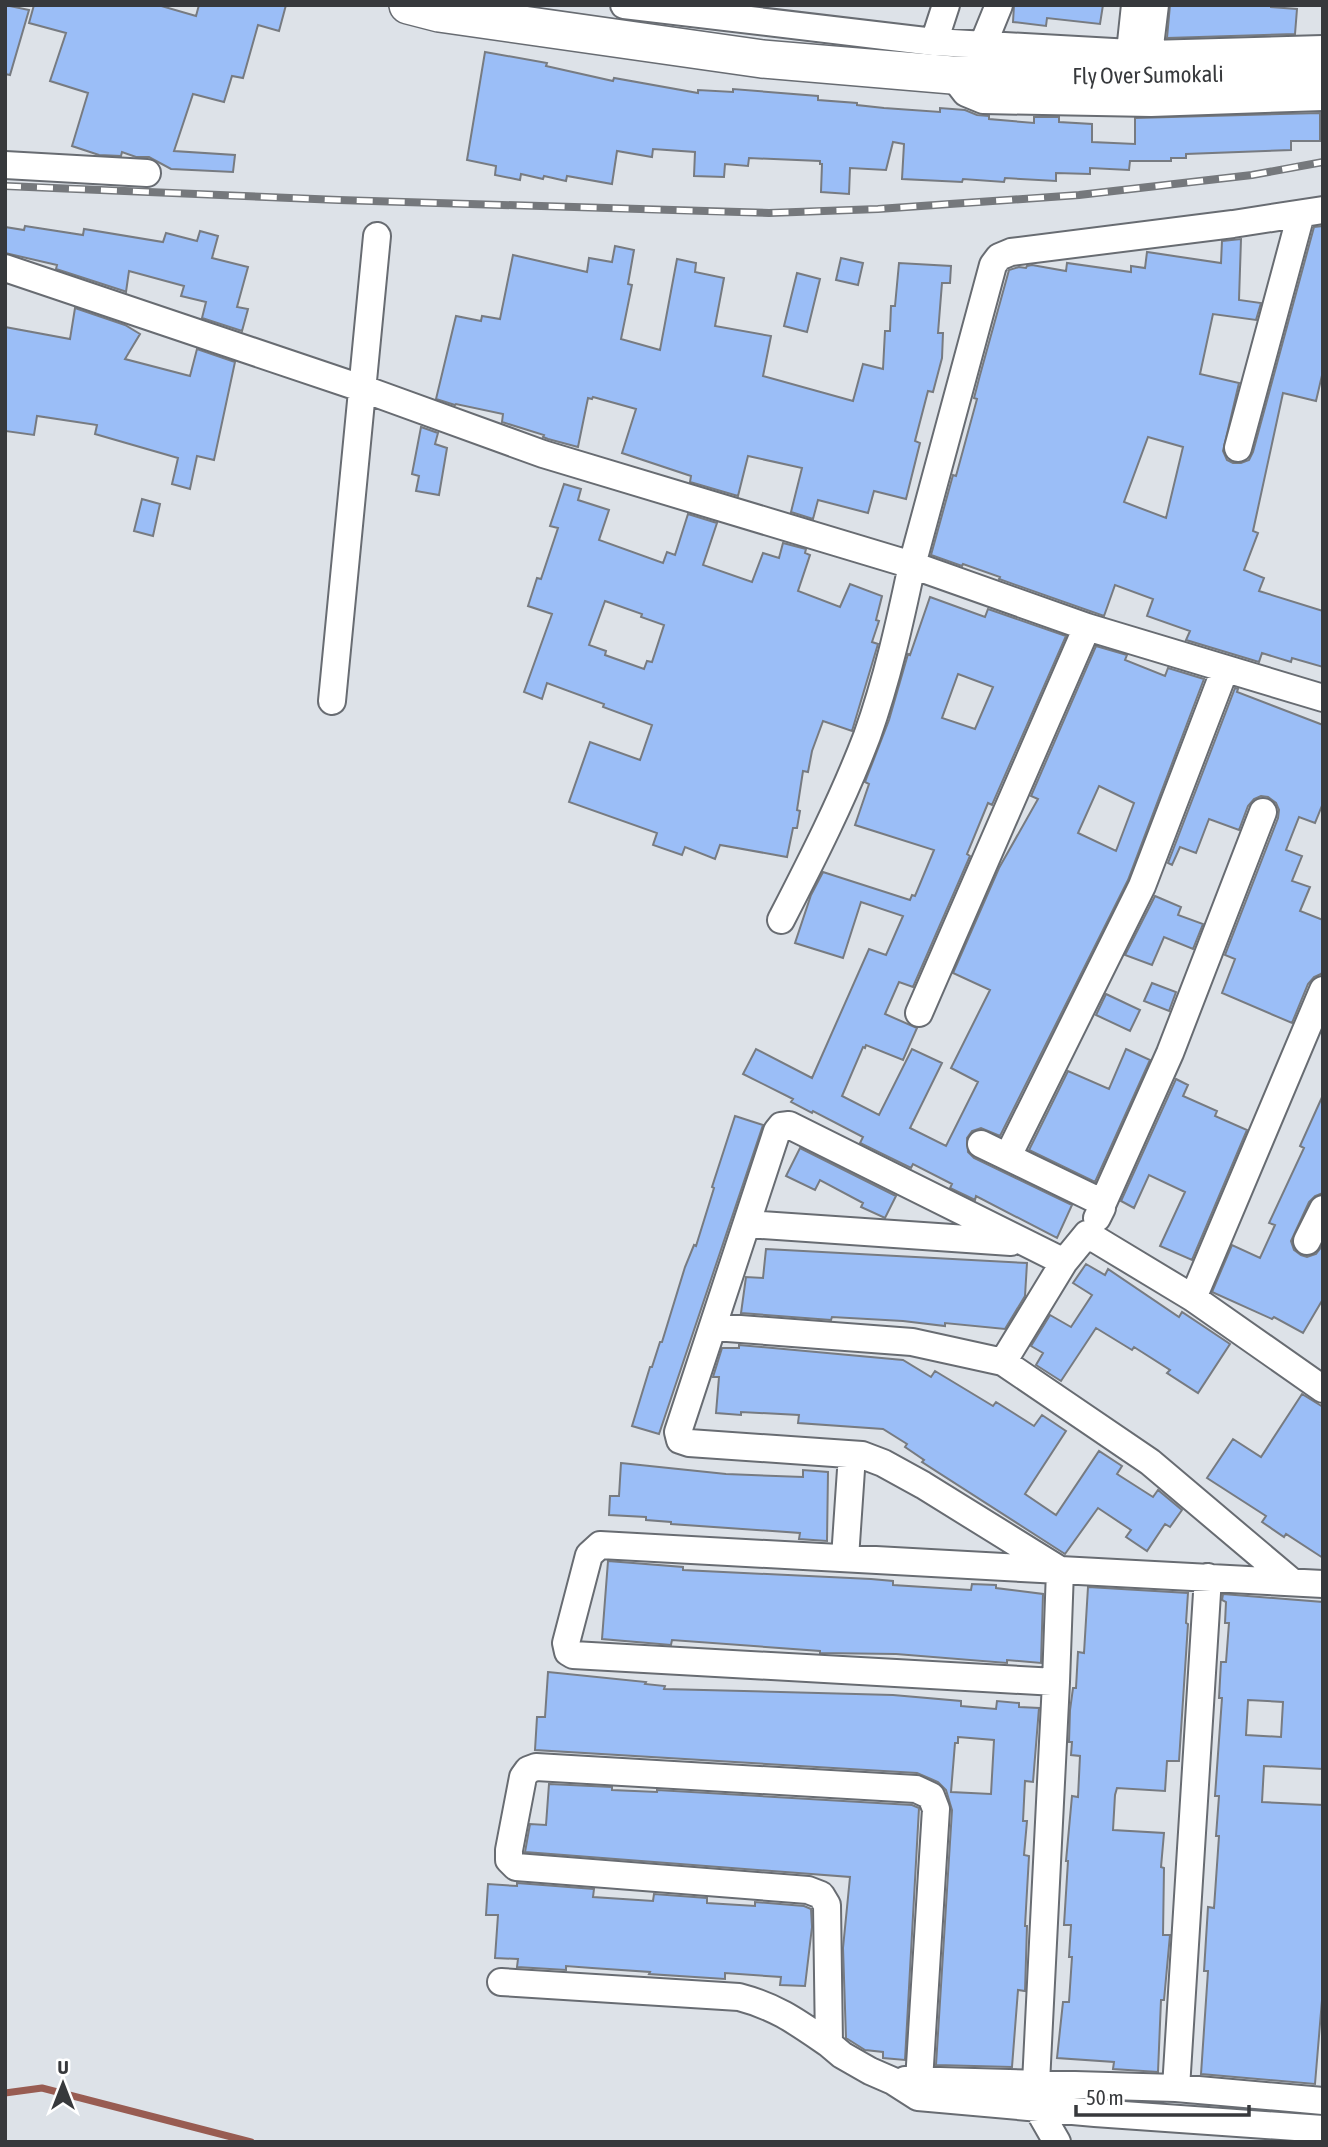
<svg xmlns="http://www.w3.org/2000/svg" width="1328" height="2147" viewBox="0 0 1328 2147" font-family="'Asap Condensed',sans-serif">
<style>
.lines{fill:none;stroke-linecap:round;stroke-linejoin:round}
.stream{stroke:#985c52;stroke-width:7}
.building{fill:#9bbef7;stroke:#777b81;stroke-width:2;fill-rule:evenodd}
.street-casing{stroke:#686c72;stroke-width:30}
.secondary-casing{stroke:#686c72;stroke-width:40}
.street{stroke:#fff;stroke-width:26}
.secondary{stroke:#fff;stroke-width:37}
.rail-casing{stroke:#75787c;stroke-width:8}
.rail{stroke:#fff;stroke-width:5;stroke-dasharray:16;stroke-linecap:butt}
.labels{text-anchor:middle;stroke-width:5;stroke-linejoin:round;paint-order:stroke}
.street-label{font-size:23px;fill:#37393c;stroke:#fff}
</style>
<rect width="100%" height="100%" fill="#dde2e8"/>
<g class="lines">
<path class="stream" d="M5,2093L42,2088L251,2142"/>
</g>
<path class="building" d="M5,5L29,10L10,75L5,74Z
M34,5H158L196,16L199,5H286L279,31L258,25L243,78L232,76L224,102L193,94L174,151L235,155L233,172L171,169L149,157H136L122,152L121,156L99,155L72,146L88,93L50,81L66,33L29,23Z
M1014,5H1103L1100,24L1047,18L1046,26L1013,22Z
M1170,5H1271V7L1297,9L1295,34L1167,38Z
M485,52L547,63L546,66L613,81L614,78L698,93V90L733,92V89L818,96V100L857,103V105L884,108L940,112V108L965,110L977,115L989,116V119L1034,123V117H1059V122L1092,124V142L1135,144V118L1320,113V141H1291V150L1186,154V158H1171V161H1130L1129,170L1090,168V174L1056,173V181L1005,178L1004,182L963,179L962,182L902,179L904,144L893,142L886,170L850,168L849,194L821,192L822,164H820V161L749,158L748,166L725,164L724,177L694,176L695,152L653,149L652,157L617,151L612,184L567,176L566,181L544,176L543,179L521,174L520,180L495,175L496,166L467,160Z
M25,226L83,235L84,229L163,242L166,233L197,241L200,231L218,236L212,258L248,267L237,307L248,309L242,331L202,318L206,302L181,296L184,286L129,271L126,292L124,291L56,269L57,265L5,253V227L24,230Z
M1323,226V371L1316,401L1283,393L1253,531L1258,533L1244,570L1264,578L1259,591L1323,611V667L1292,658L1291,662L1262,653L1259,662L1186,640L1190,631L1147,616L1153,599L1115,585L1104,616L999,579L1000,577L963,564L962,566L931,555L953,475L956,476L977,399L974,398L980,375L1009,270L1019,267L1026,268L1027,266L1032,265L1066,271L1067,263L1131,272V266L1145,268L1147,252L1221,263L1222,241L1241,239L1239,300L1261,303L1256,320L1213,314L1200,374L1239,383L1223,451L1227,460L1233,463H1241L1249,460L1253,452L1314,227ZM1148,437L1183,447L1166,518L1124,502Z
M615,246L634,250L628,284L632,285L621,339L660,350L677,259L696,263L695,272L724,278L715,326L771,336L763,376L853,401L863,364L883,369L885,331H890L891,306H895L899,263L951,266L950,283H942L938,333H943L942,358L933,392L928,391L915,441L920,443L906,499L874,491L868,513L818,500L813,519L791,512L802,468L748,456L738,496L690,482L691,476L622,453L636,409L593,397L592,399L588,398L578,447L548,439L543,437L544,435L502,422L503,414L456,404L455,405L436,399L456,316L481,321L482,316L500,319L513,255L587,272L589,258L612,262Z
M841,258L863,263L858,285L836,280Z
M797,273L820,279L807,332L784,326Z
M75,308L125,325L140,334L125,359L190,376L197,349L235,362L214,460L197,456L190,489L172,484L178,458L95,434L97,425L37,416L34,435L5,431V327L70,339Z
M421,427L438,433L435,444L447,448L439,495L416,491L419,476L412,474Z
M564,484L581,489L578,500L609,510L599,540L663,563L667,552L675,555L688,514L717,523L703,565L752,582L763,553L779,558L783,543L806,549L805,553L810,555L798,591L840,607L850,584L882,596L876,620L879,621L872,642L878,644L852,731L823,721L812,751L808,772L803,771L797,810L800,811L797,828H793L787,857L720,845L715,859L685,847L682,855L653,845L657,833L569,802L590,742L640,760L652,725L603,707L604,704L547,683L542,699L524,692L552,614L528,606L537,578L541,579L558,528L550,526ZM605,601L642,614L641,617L664,625L652,662L647,661L644,669L605,655L606,651L589,645Z
M142,499L160,504L153,536L134,531Z
M930,597L985,617L988,609L1066,636L992,805L988,803L967,854L970,856L913,987L899,982L885,1014L917,1028L903,1060L866,1045L865,1048L863,1047L842,1096L879,1115L912,1049L942,1063L910,1128L946,1146L978,1082L951,1068L990,990L953,973L999,868L1038,799L1031,796L1096,646L1127,655L1125,660L1165,676L1168,668L1204,679L1128,880L1000,1136L981,1128L972,1131L967,1138L968,1152L974,1158L1072,1205L1057,1238L976,1196L975,1200L950,1188L952,1184L913,1164L911,1168L860,1143L863,1137L813,1111L812,1113L791,1102L793,1099L743,1074L756,1049L812,1078L869,949L886,955L903,916L861,902L843,958L795,943L811,895L823,872L910,900L912,895L915,896L934,850L855,825L869,784L865,782L889,720L908,654L910,655ZM958,674L993,687L975,729L942,718ZM1099,786L1134,803L1116,851L1078,833Z
M1235,688L1238,689L1237,692L1323,725V803L1315,823L1299,817L1286,850L1302,856L1292,881L1310,887L1300,911L1323,920V971L1321,974L1314,977L1308,984L1292,1023L1222,993L1235,959L1225,955L1278,818L1279,810L1276,803L1268,797L1261,796L1254,799L1248,806L1239,830L1209,819L1196,853L1180,847L1172,865L1168,863Z
M1155,896L1181,907L1178,915L1203,924L1193,949L1164,937L1152,965L1125,955Z
M1152,983L1176,992L1169,1011L1144,1001Z
M1106,994L1140,1010L1130,1031L1096,1015Z
M1126,1049L1150,1060L1095,1182L1029,1150L1068,1071L1109,1089Z
M1176,1079L1188,1085L1183,1096L1217,1111L1215,1116L1247,1130L1192,1260L1160,1246L1185,1192L1149,1175L1134,1208L1121,1201Z
M1323,1095V1193L1315,1196L1309,1202L1291,1241L1294,1250L1301,1255L1307,1257L1316,1254L1323,1245V1299L1303,1333L1274,1317L1272,1319L1212,1292L1232,1245L1260,1258L1275,1225L1269,1223L1304,1148L1300,1146Z
M735,1116L763,1125L659,1434L632,1426L650,1367H652L660,1342H662L685,1267L694,1245L696,1246L714,1188L712,1187Z
M800,1148L896,1196L885,1218L861,1207L863,1203L820,1180L815,1190L786,1176Z
M766,1249L1027,1263L1025,1296L1005,1329L945,1323V1326L903,1321L832,1317L831,1320L741,1313L746,1277L763,1278Z
M1086,1264L1105,1275L1108,1269L1179,1317L1182,1312L1230,1344L1198,1393L1167,1373L1170,1370L1134,1347L1132,1350L1096,1328L1061,1381L1036,1365L1043,1353L1031,1346L1050,1315L1071,1327L1092,1295L1073,1283Z
M739,1345L903,1360L931,1377L935,1371L993,1406L996,1402L1034,1426L1042,1415L1066,1431L1025,1494L1056,1515L1099,1451L1122,1466L1117,1474L1153,1497L1158,1490L1182,1510L1170,1527L1165,1524L1147,1551L1126,1537L1131,1530L1098,1508L1065,1554L922,1462L924,1460L905,1447L907,1444L883,1429L798,1423L799,1415L741,1412V1415L716,1413L719,1377H713L722,1348H739Z
M1302,1394L1323,1407V1558L1286,1534L1284,1537L1262,1522L1266,1516L1207,1478L1233,1439L1261,1457Z
M621,1463L726,1474L803,1477V1470L828,1472L827,1541L799,1539L800,1533L671,1524V1522L646,1520V1517L609,1515L610,1496H619Z
M608,1561L683,1567V1570L871,1579L893,1581V1585L971,1590L972,1584L996,1585V1588L1043,1594L1041,1663L1007,1660V1663L896,1654L820,1653V1651L672,1640L671,1645L602,1639Z
M1088,1587L1188,1593L1186,1623L1188,1624L1179,1761H1167L1165,1791L1117,1788L1115,1795L1113,1830L1164,1833L1161,1867L1164,1868L1163,1935H1170L1164,2000H1161L1158,2072L1113,2069L1114,2062L1057,2058L1063,2002H1069L1072,1957H1069L1071,1925H1064L1068,1861H1066L1072,1796L1078,1797L1080,1756L1071,1755L1072,1742H1069L1070,1710L1073,1688H1076L1078,1652L1084,1653Z
M1223,1594L1323,1602V1769L1264,1766L1262,1802L1323,1805V1988L1315,2084L1201,2074L1208,1971H1204L1208,1907L1214,1908L1219,1836H1216L1219,1796H1215L1222,1698H1219L1221,1662H1226L1229,1623H1225L1226,1602L1222,1600ZM1248,1700L1283,1702L1281,1737L1246,1735Z
M548,1672L646,1682L645,1684L665,1686L664,1689L893,1695L961,1701V1706L996,1709L997,1701L1019,1703V1707L1039,1708L1033,1782L1025,1781L1023,1821H1027L1024,1855L1029,1856L1025,1926H1027L1026,1959L1025,1991L1018,1990L1012,2067L936,2065L952,1810L946,1790L938,1782L917,1773L535,1750L537,1717H545ZM958,1737L994,1740L991,1794L951,1792L955,1743H958Z
M549,1784L612,1787V1790L657,1792V1790L912,1805L919,1808L905,2060L883,2058V2052L865,2050L846,2038L843,1948L850,1877L525,1852L530,1824L546,1825Z
M517,1883L594,1889L593,1897L653,1901L654,1894L707,1898V1903L755,1906V1902L804,1906L811,1909L812,1927L805,1986L780,1985L781,1977L725,1973V1979L649,1974L650,1972L592,1968L566,1966V1970L517,1967L518,1959L495,1958L498,1915H486L488,1884L517,1886Z"/>
<g class="lines">
<g class="street-casing">
<path id="street" d="M624,5L934,42L1149,54L1323,49
M934,42L946,5
M1130,52L1135,5
M1149,54L1155,5
M977,59L999,5
M952,75L966,93L983,100L1151,103L1323,97
M5,165L147,173
M1323,210L1233,224L1011,252L999,257L993,265L912,565L1087,627L1323,698
M5,268L361,388L543,454L912,565C900,622 887,680 867,736C843,799 812,860 781,920
M1238,448L1301,214
M332,701L377,236
M919,1013L1087,627
M981,1144L1099,1201L1102,1208L1097,1218
M1008,1156L1142,886L1225,669
M1102,1205L1170,1053L1263,812
M747,1224L1011,1242
M1307,1241L1323,1209
M1064,1262L789,1125L781,1126L777,1131L678,1432L680,1440L689,1443L862,1455L883,1463L923,1485L1060,1570L1323,1584
M1193,1298L1323,990
M714,1327L912,1342L1003,1362L1064,1262L1087,1234L1193,1298L1323,1389
M1003,1362L1150,1462L1292,1582
M600,1545L1060,1570L1056,1682L573,1655L568,1652L566,1643L589,1555Z
M845,1558L852,1455
M1056,1682L1036,2083L1038,2109L1057,2142
M501,1982L739,1997C777,2007 797,2022 829,2044
M905,2080L1176,2088L1323,2101
M1176,2088L1208,1577
M918,2097L936,1809L931,1796L916,1789L536,1767L528,1770L523,1777L509,1850V1860L516,1867L808,1890L821,1895L827,1905L829,2044L842,2055L870,2071L893,2081L918,2097L1095,2113L1323,2129"/>
</g>
<g class="secondary-casing">
<path id="secondary" d="M408,5L439,13L762,59L952,75H1155L1323,70"/>
</g>
<use href="#street" class="street"/>
<use href="#secondary" class="secondary"/>
<g class="rail-casing">
<path id="rail" d="M5,186L339,200L769,213L878,209L1079,195L1252,175L1323,162"/>
</g>
<use href="#rail" class="rail"/>
</g>
<g class="labels">
<g class="street-label">
<text transform="translate(1148 75) rotate(-1)" y="8">Fly Over Sumokali</text>
</g>
</g>
<rect width="1328" height="2147" fill="none" stroke="#37393c" stroke-width="14"/>
<g transform="translate(63 2084)" stroke="#ffffff" stroke-width="5" paint-order="stroke">
<path d="M0-5L12 26L0 18L-12 26Z" fill="#37393c"/>
<text y="-10" font-size="19" font-weight="bold" text-anchor="middle" fill="#37393c">U</text>
</g>
<path d="M1076 2105v10h173v-10" fill="none" stroke="#37393c" stroke-width="3.5"/>
<text x="1086" y="2105" font-size="21" fill="#37393c" stroke="#ffffff" stroke-width="5" paint-order="stroke">50 m</text>
</svg>
